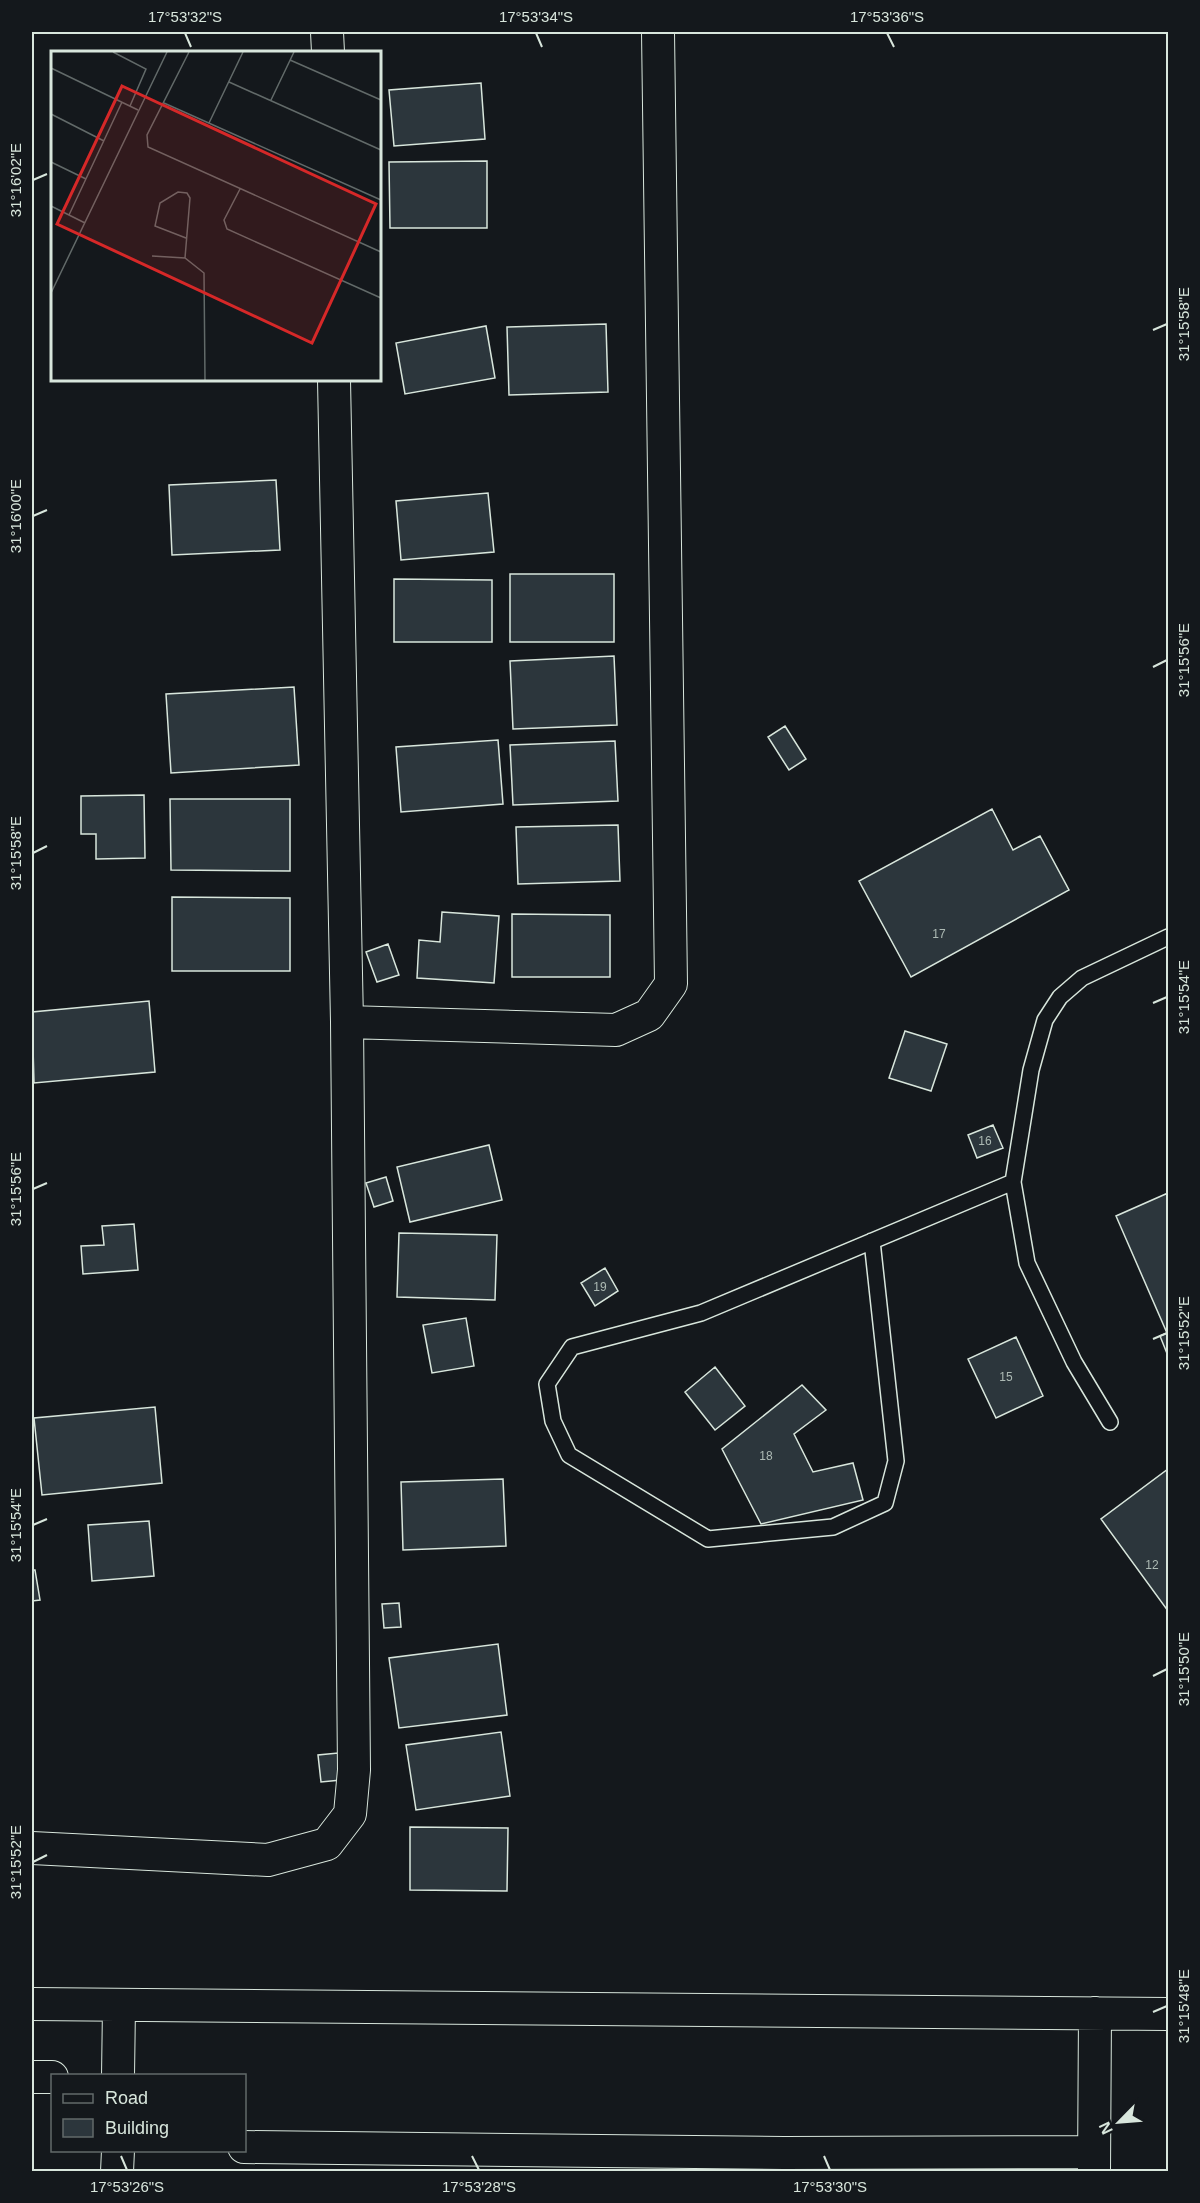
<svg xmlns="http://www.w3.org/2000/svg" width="1200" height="2203" viewBox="0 0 1200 2203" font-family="Helvetica,sans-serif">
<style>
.building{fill:#2c363c;stroke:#d8e6dc;stroke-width:1.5}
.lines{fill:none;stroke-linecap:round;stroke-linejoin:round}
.service-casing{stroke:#d8e6dc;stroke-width:18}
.minor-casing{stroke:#d8e6dc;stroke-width:34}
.service{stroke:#14181c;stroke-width:15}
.minor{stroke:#14181c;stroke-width:32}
.ticks{fill:none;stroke:#d8e6dc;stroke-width:2}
.labels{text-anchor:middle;stroke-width:4.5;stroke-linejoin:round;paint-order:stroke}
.number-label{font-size:12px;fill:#adbab4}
.inset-road{fill:none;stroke:#626a69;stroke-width:1.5}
.view{fill:#d62828;fill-opacity:0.15;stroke:#d62828;stroke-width:3}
.inset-edge{fill:none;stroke:#d8e6dc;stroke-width:3}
.neatline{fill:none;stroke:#d8e6dc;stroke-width:2}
.ticks-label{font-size:15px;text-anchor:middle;fill:#d8e6dc}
</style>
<rect width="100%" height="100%" fill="#14181c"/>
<path class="building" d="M481,83L485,139L394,146L389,90Z
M487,161V228H390L389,162Z
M606,324L608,392L509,395L507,327Z
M486,326L495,378L405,394L396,343Z
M276,480L280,550L172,555L169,485Z
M488,493L494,552L401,560L396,501Z
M510,574H614V642H510Z
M394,579L492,580V642H394Z
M614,656L617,725L513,729L510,661Z
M294,687L299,765L171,773L166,694Z
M785,726L806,759L789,770L768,737Z
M498,740L503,804L401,812L396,747Z
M615,741L618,801L513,805L510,745Z
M144,795L145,858L96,859V834H81V796Z
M170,799H290V871L171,870Z
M992,809L1013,850L1040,836L1069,890L911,977L859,881Z
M618,825L620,881L518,884L516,827Z
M172,897L290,898V971H172Z
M442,912L499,916L494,983L417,978L419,940L440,942Z
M512,914L610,915V977H512Z
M388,944L399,975L377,982L366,952Z
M149,1001L155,1072L34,1083L32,1012Z
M905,1031L947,1044L931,1091L889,1078Z
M993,1125L1003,1148L977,1158L968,1135Z
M489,1145L502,1200L410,1222L397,1167Z
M386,1177L393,1201L374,1207L366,1183Z
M1168,1193V1333H1167L1116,1216Z
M134,1224L138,1270L83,1274L81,1246L104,1245L102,1226Z
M399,1233L497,1235L495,1300L397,1297Z
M605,1268L618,1291L595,1306L581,1283Z
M466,1318L474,1366L432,1373L423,1325Z
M1167,1333H1168V1356L1160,1336Z
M1016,1337L1043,1396L996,1418L968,1359Z
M715,1367L745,1406L715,1430L685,1392Z
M802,1385L826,1410L794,1434L813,1472L853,1463L863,1500L761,1524L722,1449Z
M155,1407L162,1483L42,1495L34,1418Z
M1168,1469V1611L1101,1519Z
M503,1479L506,1546L403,1550L401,1482Z
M149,1521L154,1576L92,1581L88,1525Z
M32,1570H35L40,1600L32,1601Z
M399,1603L401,1627L384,1628L382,1604Z
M498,1644L507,1715L399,1728L389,1658Z
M501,1732L510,1796L416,1810L406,1745Z
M338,1753L341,1780L321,1782L318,1755Z
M410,1827L508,1828L507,1891L410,1890Z"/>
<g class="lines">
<g class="service-casing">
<path id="service" d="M872,1241L896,1461L885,1503L833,1527L708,1539L569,1455L553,1421L547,1384L572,1347L701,1313L1013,1182
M1110,1422L1074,1362L1027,1263L1013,1182L1031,1070L1045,1020L1060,997L1082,978L1168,937"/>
</g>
<g class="minor-casing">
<path id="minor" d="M327,32L328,52
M347,1022L616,1030L649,1015L671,984L658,32
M32,1848L268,1860L327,1844L350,1814L354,1770L347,1022L334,380
M32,2004L1168,2014
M118,2076L119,2006
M32,2077H52
M244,2147L784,2153L1094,2152
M117,2172L118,2150
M1094,2172L1095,2013"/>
</g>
<use href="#service" class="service"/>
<use href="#minor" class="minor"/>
</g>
<path class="ticks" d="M185,33L191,47M536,33L542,47M887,33L894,47M33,180L47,174M1153,330L1167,324M33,516L47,510M1153,667L1167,660M33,853L47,846M1153,1003L1167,997M33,1189L47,1183M1153,1339L1167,1333M33,1525L47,1519M1153,1676L1167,1669M33,1862L47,1855M1153,2012L1167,2006M121,2156L127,2170M472,2156L479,2170M824,2156L830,2170"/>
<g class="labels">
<g class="number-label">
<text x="939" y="938">17</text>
<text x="985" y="1145">16</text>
<text x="600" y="1291">19</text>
<text x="1006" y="1381">15</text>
<text x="766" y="1460">18</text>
<text x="1152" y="1569">12</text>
</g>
</g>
<g transform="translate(51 51)">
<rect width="330" height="330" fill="#14181c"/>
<path class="inset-road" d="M62,1L95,18L79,55M138,1L96,84L97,96L330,201M239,9L330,49M0,17L87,59M178,31L330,99M220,49L243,1M113,52L330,149M0,63L53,90M158,72L192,1M0,111L35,128M189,138L173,169L176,178L330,247M0,155L34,172M18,164L71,51M101,205L134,207L153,222L154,329M134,207L139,147L136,142L127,141L109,152L104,175L135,187M0,242L116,1"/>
<path class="view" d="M71,35L325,153L261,292L6,173Z"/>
<rect width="330" height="330" class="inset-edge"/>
</g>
<rect width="1200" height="2203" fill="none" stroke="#14181c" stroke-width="66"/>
<rect x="51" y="2074" width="195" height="78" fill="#14181c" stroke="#626a69" stroke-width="1.5"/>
<rect x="63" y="2094" width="30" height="9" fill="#14181c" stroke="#626a69" stroke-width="1.5"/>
<text x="105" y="2104" font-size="18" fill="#d8e6dc">Road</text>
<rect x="63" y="2119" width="30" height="18" fill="#2c363c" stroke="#626a69" stroke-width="1.5"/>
<text x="105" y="2134" font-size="18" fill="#d8e6dc">Building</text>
<g transform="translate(1119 2122) rotate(245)" stroke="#14181c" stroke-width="4.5" paint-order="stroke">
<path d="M0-4.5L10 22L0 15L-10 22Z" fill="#d8e6dc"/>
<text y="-9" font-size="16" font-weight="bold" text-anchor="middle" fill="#d8e6dc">N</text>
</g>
<rect x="33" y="33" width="1134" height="2137" class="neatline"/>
<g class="ticks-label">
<text x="185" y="22">17°53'32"S</text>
<text x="536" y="22">17°53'34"S</text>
<text x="887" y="22">17°53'36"S</text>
<text transform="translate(16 180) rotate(-90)" y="5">31°16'02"E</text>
<text transform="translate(1184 324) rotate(-90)" y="5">31°15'58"E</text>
<text transform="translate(16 516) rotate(-90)" y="5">31°16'00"E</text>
<text transform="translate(1184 660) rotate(-90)" y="5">31°15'56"E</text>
<text transform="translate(16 853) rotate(-90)" y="5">31°15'58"E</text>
<text transform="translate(1184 997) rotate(-90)" y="5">31°15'54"E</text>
<text transform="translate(16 1189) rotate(-90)" y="5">31°15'56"E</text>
<text transform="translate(1184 1333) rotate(-90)" y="5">31°15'52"E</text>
<text transform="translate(16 1525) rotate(-90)" y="5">31°15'54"E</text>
<text transform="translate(1184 1669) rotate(-90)" y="5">31°15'50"E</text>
<text transform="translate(16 1862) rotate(-90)" y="5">31°15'52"E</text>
<text transform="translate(1184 2006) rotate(-90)" y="5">31°15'48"E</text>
<text x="127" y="2192">17°53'26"S</text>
<text x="479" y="2192">17°53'28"S</text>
<text x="830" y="2192">17°53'30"S</text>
</g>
</svg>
